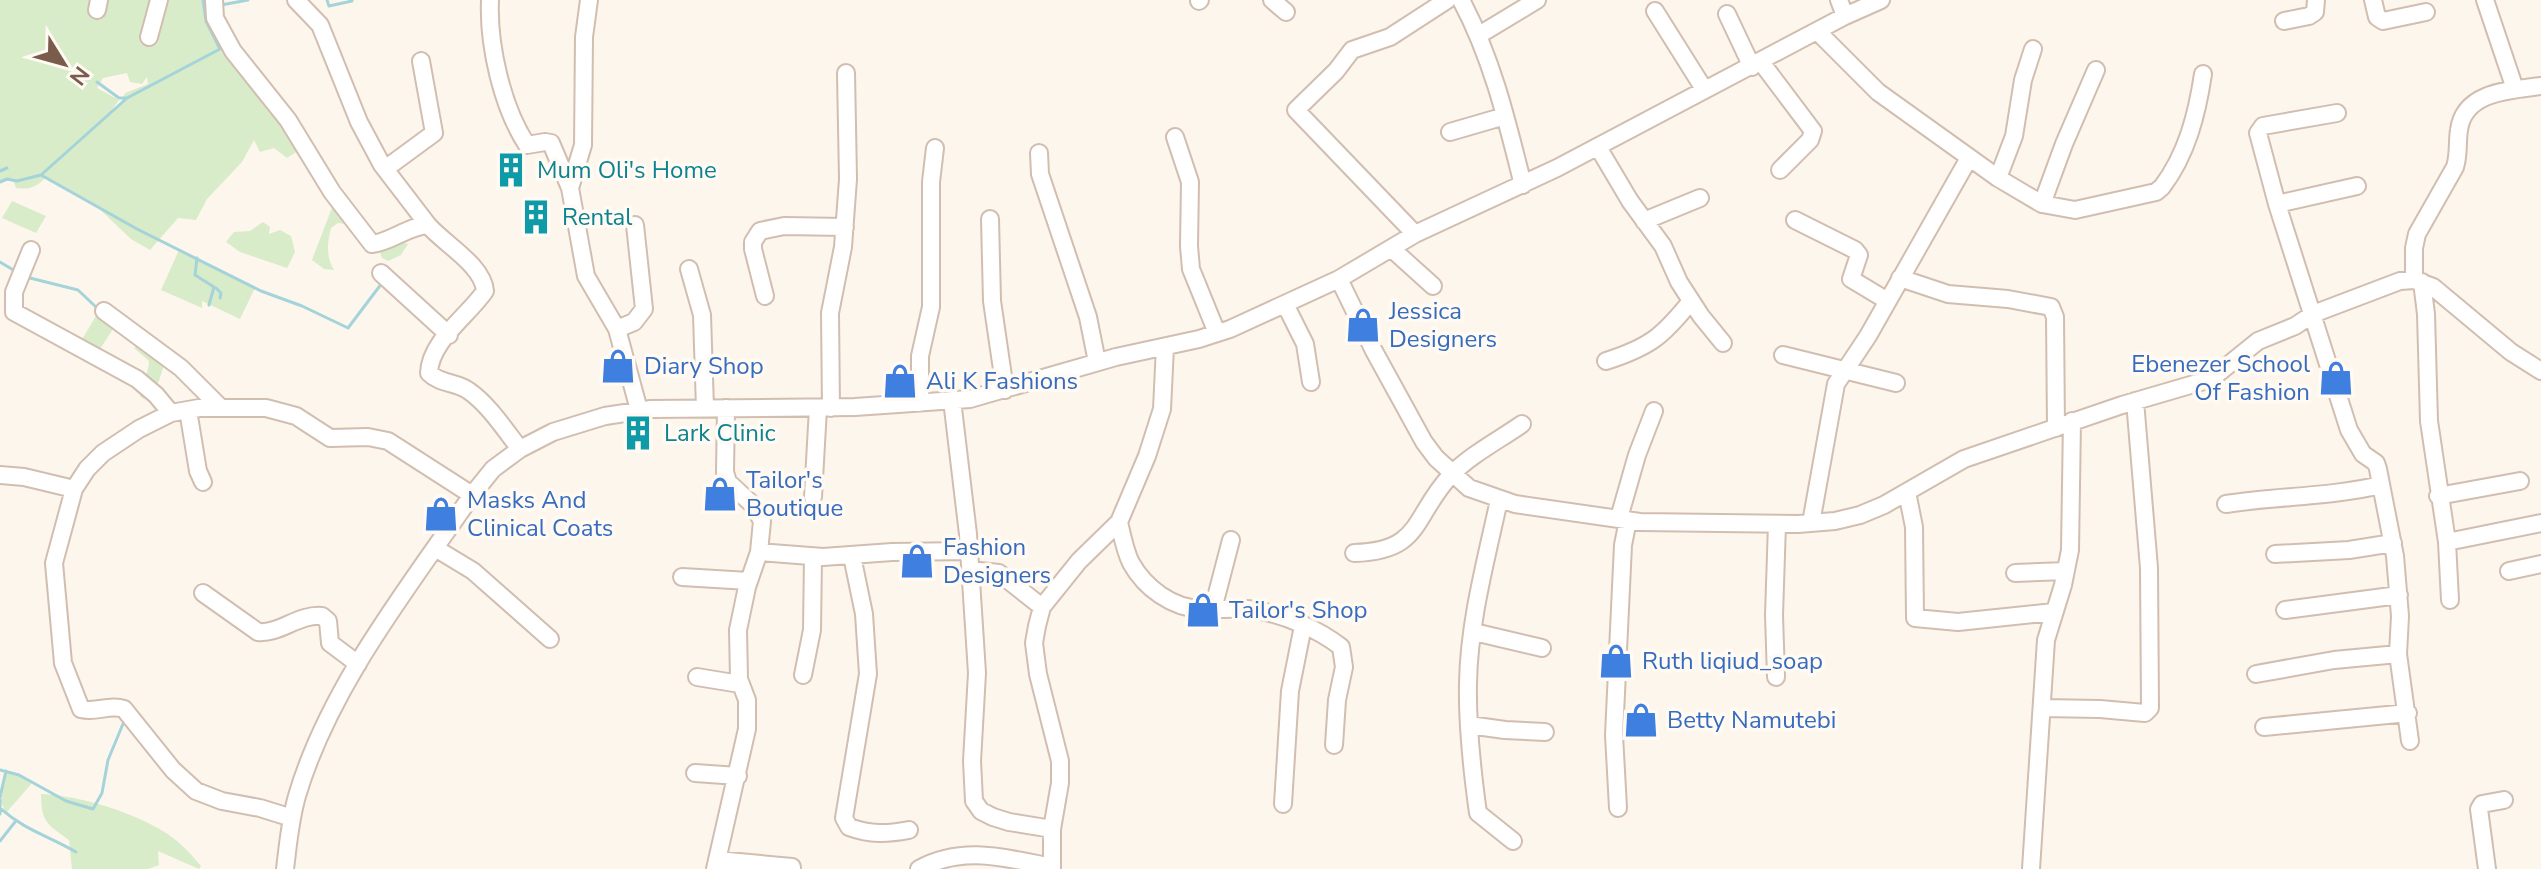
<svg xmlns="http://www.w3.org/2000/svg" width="2541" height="869" viewBox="0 0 2541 869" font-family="'Nunito Sans',sans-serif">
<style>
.green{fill:#d8ecc9;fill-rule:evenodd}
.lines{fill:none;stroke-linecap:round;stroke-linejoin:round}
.stream{stroke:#a5d3da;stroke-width:3}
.minor-casing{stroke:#d1beb0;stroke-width:20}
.minor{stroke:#fff;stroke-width:16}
.labels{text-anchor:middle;stroke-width:7;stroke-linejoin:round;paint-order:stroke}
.culture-label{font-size:24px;fill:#0d838f;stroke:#fffaf3;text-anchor:start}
.shop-label{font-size:24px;fill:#366cbe;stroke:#fffaf3;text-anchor:start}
</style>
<rect width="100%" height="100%" fill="#fdf6ec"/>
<path class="green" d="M0,0H206C203,47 253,78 278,112C286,123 291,138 298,151L287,158L274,148L260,152L254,140L242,162L207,199L196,220L178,218L150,250L131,239L93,203L46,177C37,187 29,190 16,188L13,180L0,182ZM127,73L130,82L142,84L147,77L148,84L125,93L119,107L111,111L119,100L97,88L103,78Z
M12,201L46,216L36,233L2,218Z
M333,205L345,224L338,223L331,228C327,243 326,257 334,270L324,269L312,260Z
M263,222L270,227L269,234L280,230L291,236L295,252L287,268L240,252L226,242L234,232L250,231Z
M393,240L408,244L401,255L388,261L382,258L379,250Z
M179,250L255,288L240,319L202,301V308L161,290Z
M100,309L117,323L98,352L80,343Z
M137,346L167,357C160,372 161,389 144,399L140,396C140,384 149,375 149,361L134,348Z
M6,771L19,775L32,783L6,813L0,800Z
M41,794C81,796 129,811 163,831C178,840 190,853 201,866L199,869L158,851L159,865L148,869H72L69,840C47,824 41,822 41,794Z"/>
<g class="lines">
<path class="stream" d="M327,0L329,6L352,1
M221,5L248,0
M97,82L119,98H127L220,49L206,21L203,0
M0,171L7,168
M41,175L137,229L261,291L302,306L348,328L382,283
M0,182L7,179L17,181L41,175L126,99
M197,258L195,275L214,287L209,305
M0,262L15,271
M26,277L78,290L97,308
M216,288L221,293L220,298
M0,770L19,775L66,801L93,809L102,793L108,760L125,719
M0,797L6,771
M0,800V814
M0,808C26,831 47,835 76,852
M0,841L15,822"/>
<g class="minor-casing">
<path id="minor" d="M214,0L215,18L233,51L288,120L332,192L372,244C391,242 408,226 428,225C443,243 483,265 485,291C468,316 430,341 429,373C440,384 457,382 469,391C489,405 505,430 520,449
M296,0L320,25L359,122L382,165L428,225
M490,0C488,45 502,107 527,145L545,142L551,143L570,188
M589,0L584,37L583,145L570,188L586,276L617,329L639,410
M1272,0L1286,12
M1461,0C1492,58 1507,121 1523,185
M1839,0L1845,16
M2373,0L2377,17L2383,21L2426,12
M2485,0L2515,89
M1199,1L1200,0
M97,10L99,0
M1655,11L1704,89
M1727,14L1752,67
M2284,21L2309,16L2315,12L2316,0
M1817,31L1878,92L1998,178L2042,204L2075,210L2156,192L2162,187C2187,154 2197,114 2203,74
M1479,35L1537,0
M149,37L159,0
M1761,62L1813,131L1810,140L1780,170
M2337,113L2263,126L2258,133L2277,204L2349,430L2363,454L2376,463L2378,469L2395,556L2400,616L2398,654L2410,741
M1450,132L1505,116
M1175,137L1190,182L1189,246L1191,269L1217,333
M1598,147L1630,201L1663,246L1679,282L1701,316L1723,343
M1039,153L1040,174L1088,317L1097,362
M385,169L434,133L421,61
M1998,178L2014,136L2023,80L2033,49
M2042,204L2064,144L2096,70
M2277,204L2357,186
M990,219L992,301L1005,390
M1795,220L1855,250L1859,255L1851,279L1886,300
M1644,221L1700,198
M1415,234L1296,110L1336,71L1352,50L1390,37L1447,0
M1392,249L1433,286
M31,250L14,292V312L137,379L156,395L171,413
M689,269L702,315L705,408
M381,273L449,335
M1900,278L1948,294L2008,299L2051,307L2055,317L2056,428
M1339,279L1374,351L1424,442L1436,458L1469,488L1515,504L1640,522L1798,524L1835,521L1860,515L1884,505L1964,459L2122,405L2211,379L2258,341L2295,326L2313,314L2400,281L2414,280L2433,287L2511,352L2541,371
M2414,280V248L2417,234L2455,167C2459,155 2457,143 2459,130C2464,91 2511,90 2541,86
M2422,282L2426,314L2429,421L2447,542L2450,600
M765,296L753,249V242L760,231L784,226L845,227
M1285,304L1305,344L1311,382
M104,311L181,368L220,407
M617,329L634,322L644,309L635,225
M1783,355L1896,383
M1606,361C1650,347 1663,336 1691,301
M952,400L968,534L977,673L972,761L974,801L981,811L993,817L1009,822L1052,829
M920,403V356L931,307V182L935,148
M831,408L830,313L843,247L848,179L846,73
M188,410L198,471L203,482
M0,475L24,477L74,489
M1907,492L1914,527L1915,618L1958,622L2053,612
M2438,496L2520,481
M813,497L818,408
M1499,500C1486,560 1469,622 1468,683C1467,727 1472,770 1478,813L1513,841
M2226,504C2278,496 2330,497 2381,485
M1619,518L1637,455L1654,411
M1119,522C1122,535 1125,551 1131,563C1145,588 1172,608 1201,609C1219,610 1238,607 1256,610C1285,615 1318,629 1341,647L1344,667L1337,700L1334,745
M1811,523L1836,384L1868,336L1969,158
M2447,542L2541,523
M435,548L473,571L550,639
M759,552L823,557L892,552L969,551
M1354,553C1422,551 1412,518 1450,476C1470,455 1499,440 1522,424
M2275,554L2349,550L2393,543
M852,556L864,614L868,674L844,818L849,827C871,835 887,834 909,830
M970,570L999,573L1042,607
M2509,571L2541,564
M2015,573L2066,571
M682,577L749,581
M203,593L258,632C280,634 298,614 322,616L328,621L330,643L358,664
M1213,609L1231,540
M2285,610L2399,595
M1474,632L1542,648
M2256,674L2334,660L2398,654
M803,675L812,630L813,557
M697,677L740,684
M1776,677L1774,615L1777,524
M2043,708L2100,709L2145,713L2150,708L2149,568L2135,401
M1469,725L1505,730L1545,732
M2264,727L2408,713
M695,773L738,776
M1283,804L1290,691L1303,626
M1618,808L1614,735L1623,545L1628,520
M292,818L260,808L222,801L196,791L173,770L124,709C110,704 96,713 81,709L63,663L54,563L74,489L87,469L103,453L139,429L171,413L199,408H266L296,416L330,438L368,437L388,441L472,495
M717,860L792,867
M285,869C288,845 290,820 297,796C329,687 408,588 472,495L493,469L520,449L553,432L605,416L651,409L855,407L970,399L1116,357L1199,339L1230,329L1339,279L1415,234L1557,168L1845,16L1881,0
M715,869L747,729V700L739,679L738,630L747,587L759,552L762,521L753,505L728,482L725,472L726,408
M919,869C963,845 1006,858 1052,867
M1052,869V829L1060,783V761L1038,674L1034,643L1037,626L1042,607L1079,561L1119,522L1147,456L1162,409L1165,347
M2031,869L2046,640L2063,585L2070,550L2072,421
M2487,869L2479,809L2482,804L2504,800"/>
</g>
<use href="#minor" class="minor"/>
</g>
<defs>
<g id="building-bare" transform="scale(2.76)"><path d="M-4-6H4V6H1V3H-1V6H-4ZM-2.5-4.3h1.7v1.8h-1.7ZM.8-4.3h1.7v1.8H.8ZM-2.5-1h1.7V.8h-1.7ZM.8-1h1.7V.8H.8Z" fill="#0f9aa8" stroke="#fffaf3" stroke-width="2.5" paint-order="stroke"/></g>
<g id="shop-bare" transform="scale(2.76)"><path d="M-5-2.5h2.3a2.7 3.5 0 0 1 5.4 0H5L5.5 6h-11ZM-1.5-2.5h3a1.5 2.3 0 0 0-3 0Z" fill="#3f7fe0" stroke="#fffaf3" stroke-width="2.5" paint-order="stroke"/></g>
</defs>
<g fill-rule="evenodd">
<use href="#building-bare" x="511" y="170"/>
<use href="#building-bare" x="536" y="217"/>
<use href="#shop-bare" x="1363" y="325"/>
<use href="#shop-bare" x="618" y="366"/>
<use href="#shop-bare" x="2336" y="378"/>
<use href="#shop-bare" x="900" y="381"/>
<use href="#building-bare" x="638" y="433"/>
<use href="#shop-bare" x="720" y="494"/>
<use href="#shop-bare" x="441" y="514"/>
<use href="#shop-bare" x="917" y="561"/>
<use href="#shop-bare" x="1203" y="610"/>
<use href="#shop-bare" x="1616" y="661"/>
<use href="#shop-bare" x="1641" y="720"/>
</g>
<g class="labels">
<g class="culture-label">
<text x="537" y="178">Mum Oli's Home</text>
<text x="562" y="225">Rental</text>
<text x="664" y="441">Lark Clinic</text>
</g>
<g class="shop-label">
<text x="1389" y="319">Jessica<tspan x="1389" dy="28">Designers</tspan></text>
<text x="2310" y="372" text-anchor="end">Ebenezer School<tspan x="2310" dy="28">Of Fashion</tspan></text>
<text x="644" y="374">Diary Shop</text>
<text x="926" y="389">Ali K Fashions</text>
<text x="746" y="488">Tailor's<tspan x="746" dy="28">Boutique</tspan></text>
<text x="467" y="508">Masks And<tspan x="467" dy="28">Clinical Coats</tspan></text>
<text x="943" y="555">Fashion<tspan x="943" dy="28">Designers</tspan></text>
<text x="1229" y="618">Tailor's Shop</text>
<text x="1642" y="669">Ruth liqiud_soap</text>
<text x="1667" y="728">Betty Namutebi</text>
</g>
</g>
<g transform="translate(64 64) rotate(127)" stroke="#fffaf3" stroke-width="6" paint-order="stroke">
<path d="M0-6L14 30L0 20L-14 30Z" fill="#7a5c4d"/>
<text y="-12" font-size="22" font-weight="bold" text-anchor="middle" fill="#7a5c4d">N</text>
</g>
</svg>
